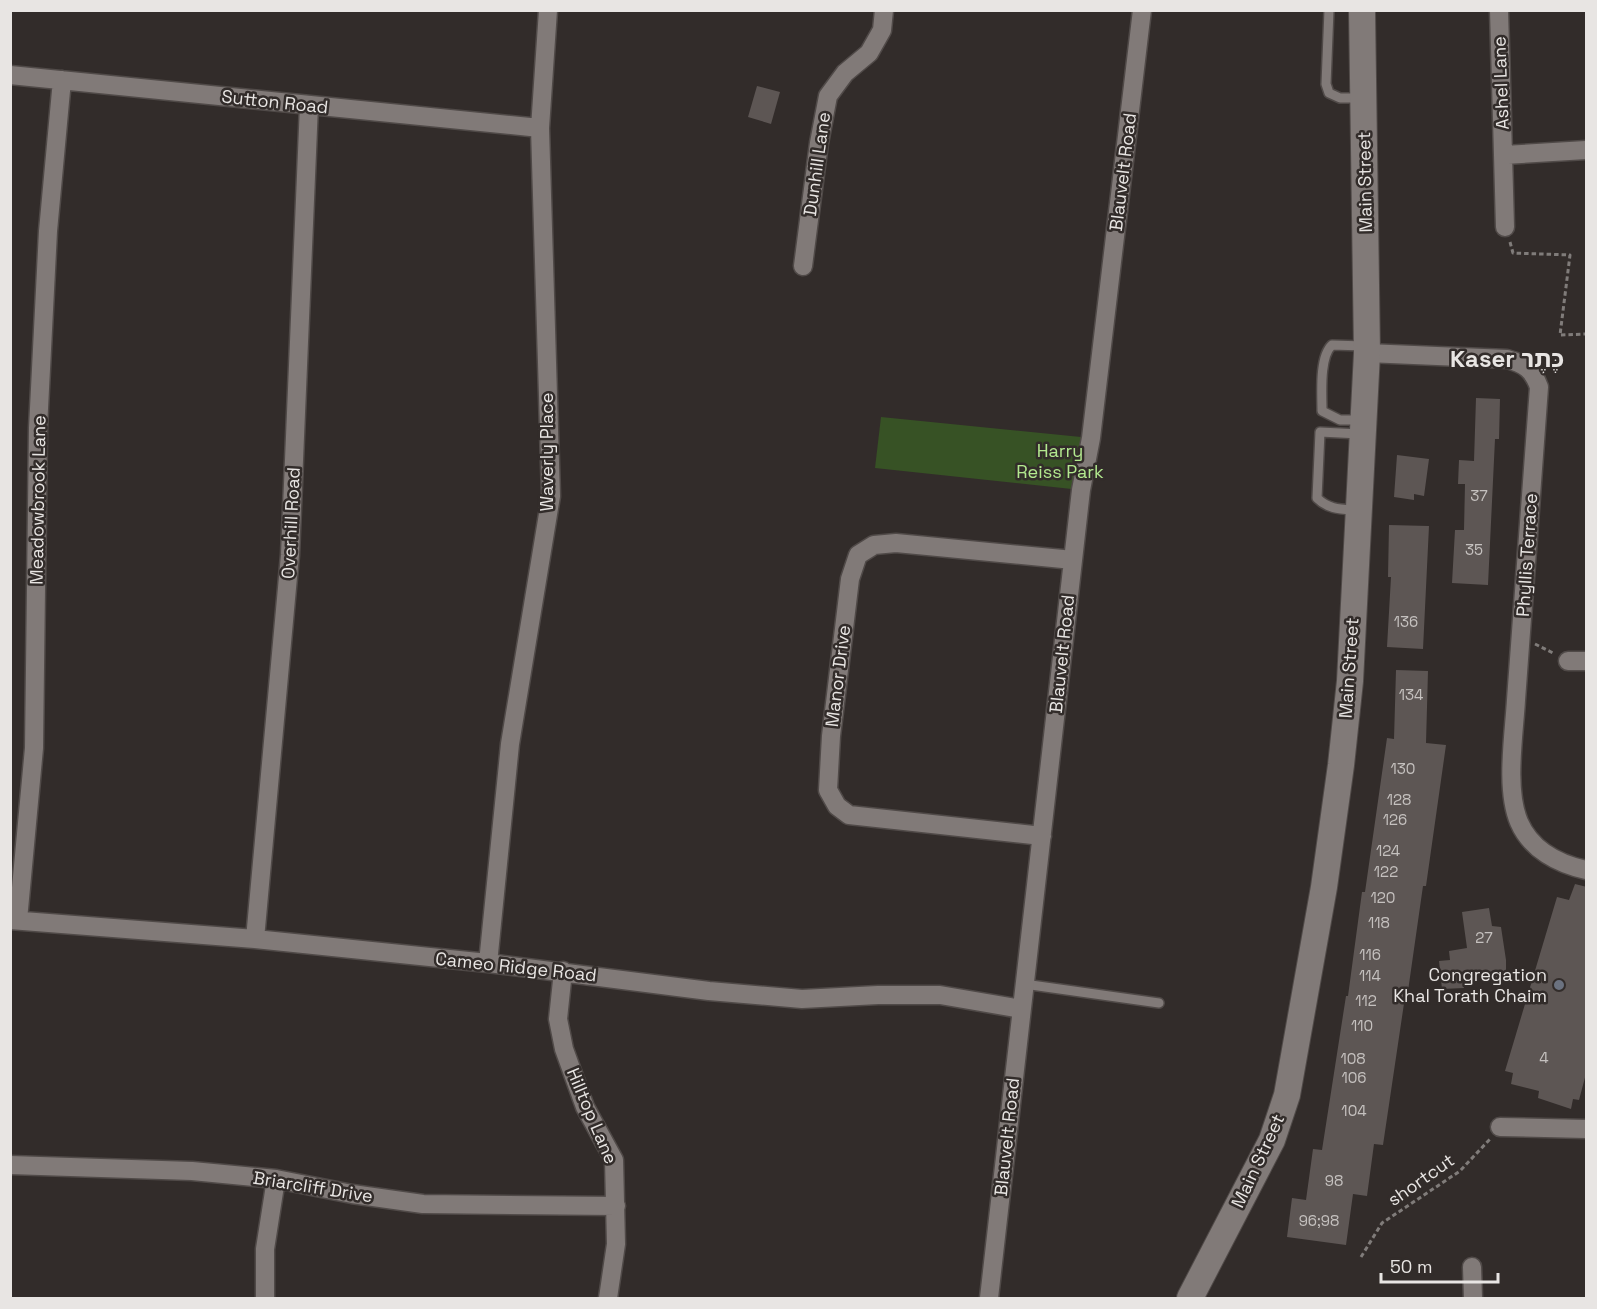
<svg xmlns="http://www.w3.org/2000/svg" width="1597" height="1309" viewBox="0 0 1597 1309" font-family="'Space Grotesk','Noto Sans Hebrew',sans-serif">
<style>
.green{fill:#375225}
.building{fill:#5d5654}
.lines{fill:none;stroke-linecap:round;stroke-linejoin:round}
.lane-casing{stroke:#504a48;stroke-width:12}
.street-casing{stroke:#504a48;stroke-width:21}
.secondary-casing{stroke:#504a48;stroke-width:28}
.path{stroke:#807c7a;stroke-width:3;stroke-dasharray:4.5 3;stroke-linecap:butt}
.lane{stroke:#817a78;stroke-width:9}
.street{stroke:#817a78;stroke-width:18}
.secondary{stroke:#817a78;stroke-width:26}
.worship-dot{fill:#6b7280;stroke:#322c2a;stroke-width:2}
.labels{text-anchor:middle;stroke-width:5;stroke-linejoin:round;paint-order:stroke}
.number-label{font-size:15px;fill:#c5c1bf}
.street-label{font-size:18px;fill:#e8e5e3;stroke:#322c2a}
.park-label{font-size:18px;fill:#b3e98f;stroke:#322c2a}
.poi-label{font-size:18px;fill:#e8e5e3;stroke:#322c2a;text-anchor:end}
.district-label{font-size:24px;font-weight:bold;fill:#e8e5e3;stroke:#322c2a}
</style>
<rect width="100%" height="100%" fill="#322c2a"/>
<path class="green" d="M881,417L1091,438L1081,490L875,468Z"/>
<path class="building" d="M757,86L780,92L771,124L748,117Z
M1476,398L1500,399L1499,439H1495L1488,585L1452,583L1455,530H1464L1465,484H1458L1459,460L1474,461Z
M1397,455L1429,459L1424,496L1414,494V500L1394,497Z
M1389,525L1429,526L1423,649L1387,647L1391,577H1388Z
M1396,670L1428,671L1426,743L1446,745L1426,886H1423L1408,991L1406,990L1383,1145L1374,1144L1367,1196L1353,1194L1346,1245L1287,1237L1292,1198L1306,1200L1313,1149L1322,1150L1346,996H1348L1362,892H1365L1387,738L1394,739Z
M1575,884L1587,887V1070L1579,1100L1573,1099L1571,1109L1538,1098L1539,1091L1511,1084L1513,1073L1505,1071L1557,897L1569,900Z
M1489,908L1492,926L1501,927L1506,960V981L1492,982V973L1464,976V988L1442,989L1439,961L1450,960L1449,951L1467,948L1462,912Z"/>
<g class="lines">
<g class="lane-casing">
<path id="lane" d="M1329,10L1326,84L1329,93L1340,98H1362
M1363,420H1340L1322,411C1322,394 1319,357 1332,345L1364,346
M1358,510C1341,509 1329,510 1317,498L1320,432L1360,434
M1024,984L1159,1003"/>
</g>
<g class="street-casing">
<path id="street" d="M1499,10L1505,227
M10,75L540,128
M1504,155L1586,150
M803,266L819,143L828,96L845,73L869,53L882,30L884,10
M1367,353L1507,359C1525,364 1533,370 1539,387C1531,491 1523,595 1516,700C1514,735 1505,789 1519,822C1531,850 1559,864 1586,870
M1568,661H1586
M1042,836L849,815L837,806L828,790L831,736L850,579L858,555L874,545L896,543L1073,560
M10,920L255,939L488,963L709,991L802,999L878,995H940L1021,1009
M18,920L34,748L38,428L48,231L62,80
M255,939L290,555L309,105
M488,963L510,744L551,496L540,128L548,10
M563,971L558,1019L564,1049L585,1107L614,1160L616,1244L608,1298
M1500,1127L1586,1129
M10,1165L192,1171L276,1179L352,1194L423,1204L616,1206
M1472,1267L1473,1298
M265,1298V1249L276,1179
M989,1298L1081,490L1091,438L1142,10"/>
</g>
<g class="secondary-casing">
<path id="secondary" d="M1190,1298L1272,1140L1287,1095L1324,887L1341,765L1350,681L1367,353L1362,10"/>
</g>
<path class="path" d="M1510,242L1513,253L1570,255L1560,335L1586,334
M1535,644L1553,653
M1361,1257L1382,1223L1460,1171L1490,1139"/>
<use href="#lane" class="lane"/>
<use href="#street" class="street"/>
<use href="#secondary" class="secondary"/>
</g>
<circle class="worship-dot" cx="1559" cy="985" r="6"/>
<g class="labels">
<g class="number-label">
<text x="1479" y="501">37</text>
<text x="1474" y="555">35</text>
<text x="1406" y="627">136</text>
<text x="1411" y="700">134</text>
<text x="1403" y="774">130</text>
<text x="1399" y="805">128</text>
<text x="1395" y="825">126</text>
<text x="1388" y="856">124</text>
<text x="1386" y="877">122</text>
<text x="1383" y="903">120</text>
<text x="1379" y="928">118</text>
<text x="1484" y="943">27</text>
<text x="1370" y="960">116</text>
<text x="1370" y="981">114</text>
<text x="1366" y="1006">112</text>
<text x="1362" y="1031">110</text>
<text x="1544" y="1063">4</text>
<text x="1353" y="1064">108</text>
<text x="1354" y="1083">106</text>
<text x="1354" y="1116">104</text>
<text x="1334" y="1186">98</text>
<text x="1319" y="1226">96;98</text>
</g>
<g class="street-label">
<text transform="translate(1501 83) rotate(-92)" y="6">Ashel Lane</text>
<text transform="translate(275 102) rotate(6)" y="6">Sutton Road</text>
<text transform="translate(817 164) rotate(-82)" y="6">Dunhill Lane</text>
<text transform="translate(1123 172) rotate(-83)" y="6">Blauvelt Road</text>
<text transform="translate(1365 182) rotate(-91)" y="6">Main Street</text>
<text transform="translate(547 452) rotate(-90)" y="6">Waverly Place</text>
<text transform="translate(38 500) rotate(-89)" y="6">Meadowbrook Lane</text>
<text transform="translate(291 523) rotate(-87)" y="6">Overhill Road</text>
<text transform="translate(1527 555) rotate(-86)" y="6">Phyllis Terrace</text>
<text transform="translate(1062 654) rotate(-84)" y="6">Blauvelt Road</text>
<text transform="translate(1349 668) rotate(-86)" y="6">Main Street</text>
<text transform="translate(838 676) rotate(-83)" y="6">Manor Drive</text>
<text transform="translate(516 967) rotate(6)" y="6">Cameo Ridge Road</text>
<text transform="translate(592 1116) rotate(67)" y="6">Hilltop Lane</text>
<text transform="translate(1007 1137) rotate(-84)" y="6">Blauvelt Road</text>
<text transform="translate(1258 1161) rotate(-65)" y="6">Main Street</text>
<text transform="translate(1421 1180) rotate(-35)" y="6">shortcut</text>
<text transform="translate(313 1187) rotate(9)" y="6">Briarcliff Drive</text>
</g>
<g class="park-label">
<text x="1060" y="457">Harry<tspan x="1060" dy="21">Reiss Park</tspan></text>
</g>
<g class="poi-label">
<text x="1547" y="981">Congregation<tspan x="1547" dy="21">Khal Torath Chaim</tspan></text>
</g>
<g class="district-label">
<text x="1507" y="367">Kaser כֶּתֶר</text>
</g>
</g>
<rect width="1597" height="1309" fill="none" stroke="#e8e5e3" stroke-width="24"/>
<path d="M1381 1273v9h117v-9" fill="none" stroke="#e8e5e3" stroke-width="3"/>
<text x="1390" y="1273" font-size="18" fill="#e8e5e3" stroke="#322c2a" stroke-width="4.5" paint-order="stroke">50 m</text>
</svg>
